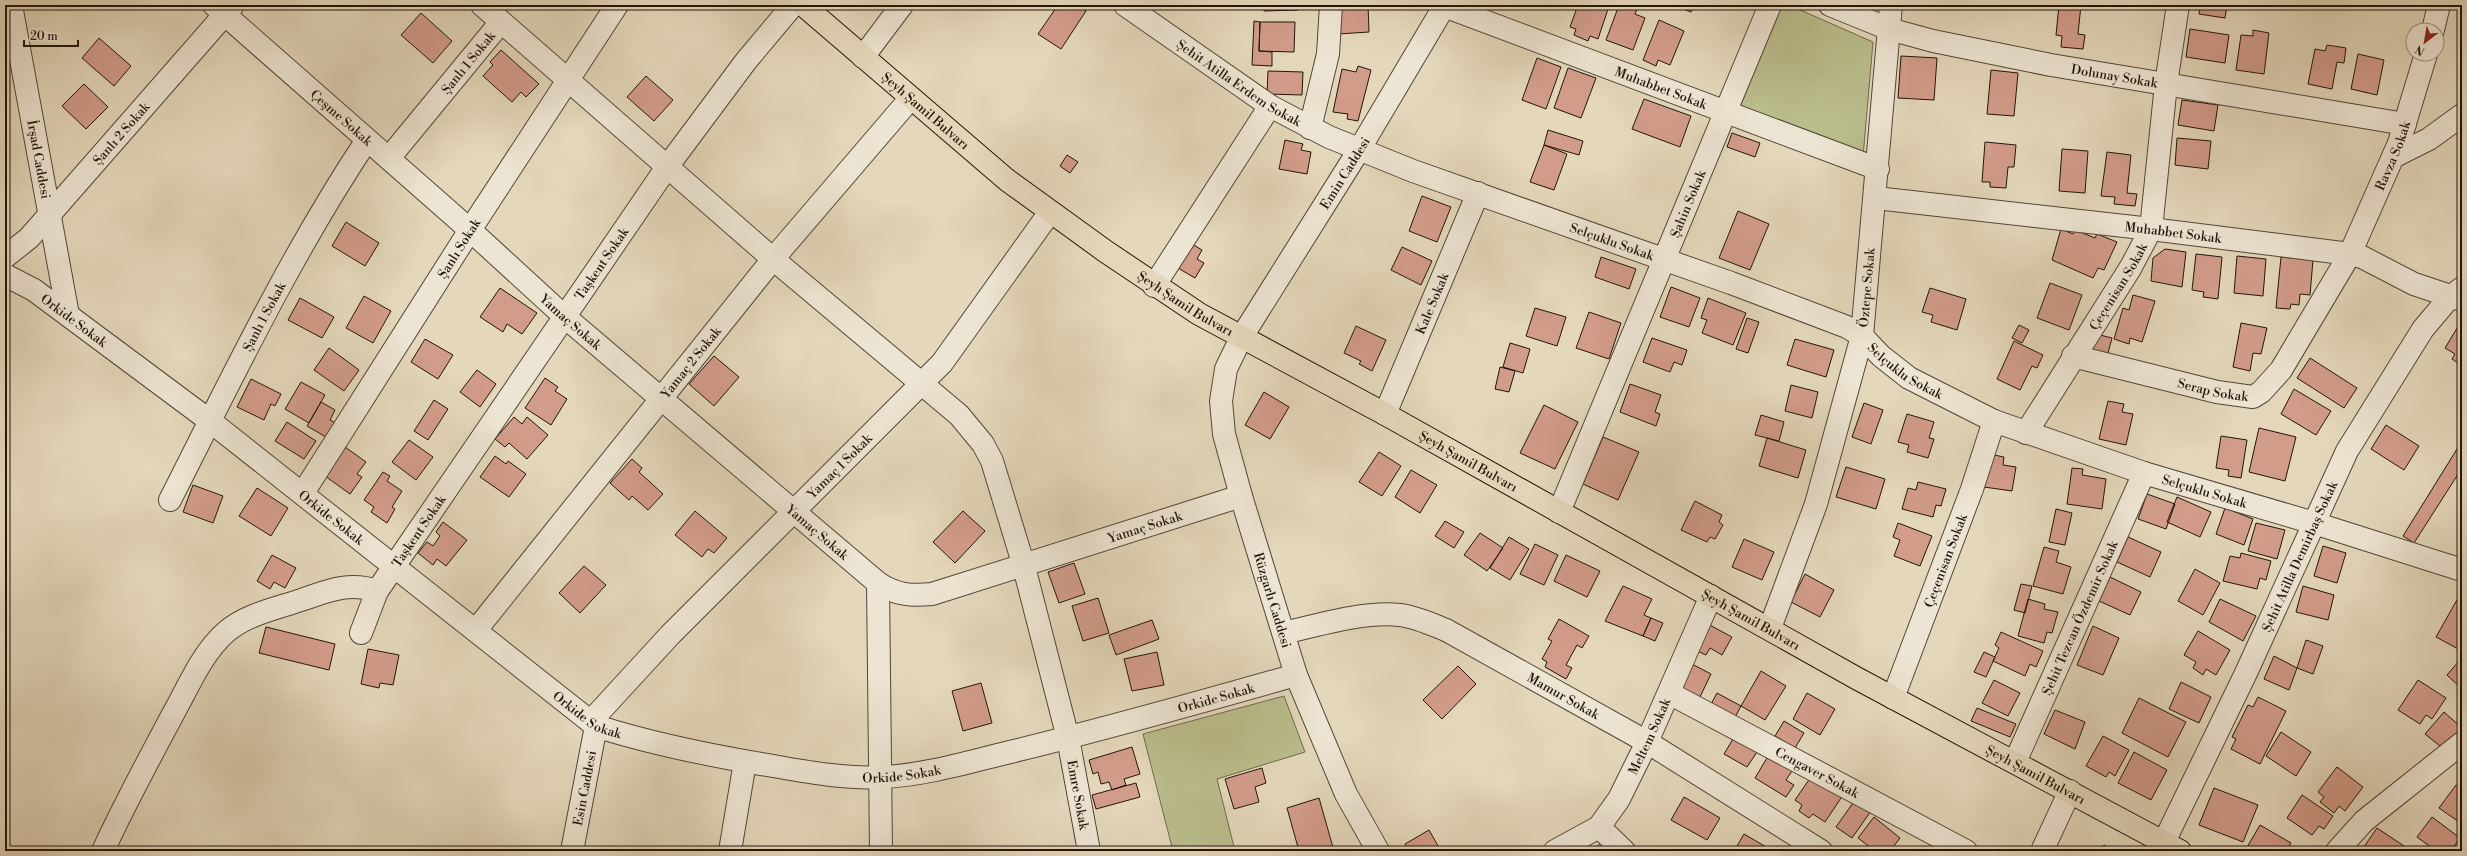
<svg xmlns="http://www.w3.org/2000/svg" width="2467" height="856" viewBox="0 0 2467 856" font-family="'Libre Bodoni',serif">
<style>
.green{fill:#babd8c;stroke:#6e694c}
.building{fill:#d29c8a;stroke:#22150b}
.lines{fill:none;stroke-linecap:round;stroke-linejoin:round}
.minor-casing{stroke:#524637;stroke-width:24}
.major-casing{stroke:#22150b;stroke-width:24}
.minor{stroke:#ede5d3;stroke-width:22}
.major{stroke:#e4d7bb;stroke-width:22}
.labels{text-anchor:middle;stroke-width:3;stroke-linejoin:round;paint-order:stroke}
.street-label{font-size:13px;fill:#22150b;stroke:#ede5d3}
</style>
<rect width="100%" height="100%" fill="#e4d7bb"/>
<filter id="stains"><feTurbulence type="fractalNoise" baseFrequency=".005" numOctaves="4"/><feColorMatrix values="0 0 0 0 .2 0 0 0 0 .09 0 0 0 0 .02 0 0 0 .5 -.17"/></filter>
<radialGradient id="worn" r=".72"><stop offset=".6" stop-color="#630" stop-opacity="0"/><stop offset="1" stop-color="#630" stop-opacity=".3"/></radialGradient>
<path class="green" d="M1778,5H1789L1873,42L1863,157L1738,109Z
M1284,696L1305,752L1217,779L1235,851H1173L1143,734Z
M1600,844L1608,851H1588Z"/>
<path class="building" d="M1058,5H1076L1086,11L1061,49L1038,34Z
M1264,5H1298V10L1264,11Z
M1337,5H1368L1369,32L1338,34Z
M1578,5L1609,6L1598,39L1590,36L1588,41L1574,35L1576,29L1570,27Z
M1619,5L1637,9L1635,14L1645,18L1633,50L1606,40Z
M1673,5H1694L1691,12Z
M2059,5H2081L2078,34L2085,35L2083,49L2061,47L2062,36L2056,35Z
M2200,5H2227L2225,18L2199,14Z
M421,13L452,41L433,63L401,35Z
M1659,20L1684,31L1670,65L1658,60L1656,66L1643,60Z
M1254,21L1260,22L1259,51L1272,52V66L1252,65Z
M1260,22H1295L1294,52L1259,51Z
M2190,29L2229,35L2225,63L2186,57Z
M2253,30L2269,33L2264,74L2236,70L2241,35L2253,36Z
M99,38L131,66L114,86L82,58Z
M2327,45L2346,48L2344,63L2337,62L2332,89L2308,84L2315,49L2325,51Z
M501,50L539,84L526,97L521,92L512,102L483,76L493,65L490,62Z
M2358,54L2384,60L2377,95L2351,89Z
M1901,56L1937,58L1934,100L1898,98Z
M1537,58L1561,67L1546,109L1522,100Z
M1358,66L1371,70L1358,121L1347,119L1348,114L1333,112L1342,69L1356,72Z
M1568,68L1596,78L1581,118L1554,108Z
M1991,70L2018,73L2014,116L1987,114Z
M1268,71L1303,72L1302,95L1267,94Z
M646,76L673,100L654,121L627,97Z
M84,84L108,107L86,129L62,106Z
M1644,99L1691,116L1680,147L1632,129Z
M2182,100L2218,105L2214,131L2178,125Z
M1548,130L1583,141L1579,155L1544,145Z
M1732,133L1760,143L1755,157L1727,147Z
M2177,138L2211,141L2208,169L2175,165Z
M1285,140L1303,144L1301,150L1311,152L1307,174L1279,169Z
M1985,142L2016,145L2014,167H2008L2006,188L1990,187V182H1982Z
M1544,145L1567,154L1554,190L1530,182Z
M2062,149L2088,151L2085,193L2059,191Z
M2107,152L2131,155L2127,193L2137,194L2135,206L2114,204L2115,197L2101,196Z
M1067,155L1078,162L1070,173L1060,166Z
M1422,196L1451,207L1437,242L1409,231Z
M1738,211L1769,224L1750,270L1719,258Z
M346,222L379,243L365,266L332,246Z
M2061,229L2073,234L2075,230L2095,238L2097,234L2117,242L2104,270L2098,268L2093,278L2052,260Z
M1192,244L1202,250L1197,259L1204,263L1195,278L1178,268Z
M1402,247L1432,261L1421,285L1391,270Z
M2165,249L2186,252L2182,287L2151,281L2153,258Z
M2196,254L2222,257L2218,299L2203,297L2204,292L2192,290Z
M2237,256L2266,259L2263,296L2234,293Z
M1601,257L1636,269L1629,289L1595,277Z
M2281,257L2313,260L2310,295L2300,294L2299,305L2291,304L2290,309L2276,308Z
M2050,283L2082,295L2069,330L2037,318Z
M1671,287L1700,298L1689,327L1660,317Z
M500,288L537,313L522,334L507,324L503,332L480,317Z
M1930,288L1966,299L1957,330L1931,322L1933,315L1922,312Z
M2133,295L2155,301L2142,342L2130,338L2129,344L2114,339L2123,308L2129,310Z
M364,296L391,311L373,343L346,328Z
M300,298L334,317L322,338L288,320Z
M1708,298L1746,313L1733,345L1702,333L1707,320L1701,318Z
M1535,308L1566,317L1557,346L1526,336Z
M1589,312L1621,323L1609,359L1576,348Z
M1747,318L1759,322L1748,353L1736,349Z
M2462,320V366L2452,359L2455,354L2445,348Z
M2241,323L2267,328L2261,354L2253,353L2250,371L2233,367Z
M2019,325L2029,330L2022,343L2012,338Z
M1356,326L1386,340L1372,371L1359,364L1361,361L1344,353Z
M2096,334L2112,338L2108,353L2092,350Z
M1652,338L1687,350L1682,365L1674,362L1670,372L1643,362Z
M425,339L453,355L438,379L411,362Z
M1795,339L1834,350L1826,377L1787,365Z
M2014,341L2043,355L2037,368L2032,366L2020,390L1997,379Z
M1510,343L1530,349L1523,373L1503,367Z
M329,348L359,370L344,391L314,370Z
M714,356L739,377L714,406L689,384Z
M2310,358L2357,388L2344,408L2297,378Z
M1500,367L1515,371L1509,392L1495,389Z
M477,370L496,384L480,407L460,392Z
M545,378L558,387L555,391L567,399L551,425L525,408Z
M251,379L281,394L275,406L271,404L264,420L237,407Z
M301,382L325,395L309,423L285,409Z
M1630,384L1661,395L1655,412L1660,414L1656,426L1620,412Z
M1791,385L1818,392L1812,418L1785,411Z
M2294,389L2331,411L2316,435L2281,414Z
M1264,392L1289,407L1270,439L1245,425Z
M434,400L448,409L428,440L414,431Z
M2108,401L2124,404L2122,412L2133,414L2126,445L2099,439Z
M321,402L335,410L330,420L339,425L331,440L307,426Z
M1864,403L1883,410L1871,444L1852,437Z
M1544,405L1578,422L1555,469L1520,453Z
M1907,414L1934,422L1929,438L1934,439L1928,458L1907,452L1909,445L1898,442Z
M1761,415L1784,422L1779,441L1755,435Z
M514,417L522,424L527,417L548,435L527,459L509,443L505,447L495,439Z
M287,422L316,441L304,459L275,441Z
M2386,425L2419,446L2404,470L2371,449Z
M2259,428L2296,437L2285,481L2249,472Z
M2221,436L2247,440L2241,478L2228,476L2229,470L2216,468Z
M1603,437L1639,452L1618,500L1583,484Z
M1767,438L1806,450L1798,478L1759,466Z
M409,440L433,457L416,480L392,462Z
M2462,441V468L2414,543L2403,536Z
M345,447L366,462L357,474L362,477L350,494L325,476Z
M1379,452L1401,466L1382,496L1359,482Z
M1989,454L2004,457L2003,465L2016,467L2012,491L1984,487Z
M495,456L506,464L508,461L526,474L509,497L480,477Z
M632,459L642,468L639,472L663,494L648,510L632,496L629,500L610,483Z
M1846,467L1885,479L1876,509L1836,497Z
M2072,468L2083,469L2082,475L2106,479L2102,509L2067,504Z
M1411,470L1437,485L1420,513L1395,497Z
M383,472L390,476L387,481L402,491L392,507L395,509L387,523L371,512L374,507L364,500Z
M1918,482L1946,489L1941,506L1936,505L1933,517L1902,509L1908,488L1916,490Z
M193,485L223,496L213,523L183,512Z
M257,488L288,508L271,536L239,516Z
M2147,494L2175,504L2166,529L2138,519Z
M2177,497L2211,512L2200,537L2167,522Z
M1695,501L1722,515L1719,522L1723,525L1715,539L1710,537L1707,542L1681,530Z
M2225,508L2253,519L2244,545L2216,534Z
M2056,509L2072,513L2065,545L2049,542Z
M695,511L727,538L714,553L708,549L702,557L675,535Z
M963,511L985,531L955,563L933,542Z
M1445,521L1464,532L1454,548L1435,536Z
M443,522L467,540L446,566L437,559L433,565L418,553L427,542L433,546L440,536L436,532Z
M1898,523L1932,536L1920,566L1894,556L1900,540L1893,537Z
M2256,523L2285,530L2277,559L2248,551Z
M1480,533L1503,548L1487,571L1464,555Z
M1509,537L1529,549L1510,580L1490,568Z
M2128,537L2161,552L2150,577L2117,562Z
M1744,539L1774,552L1762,580L1732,567Z
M1535,544L1558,555L1544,585L1520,574Z
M2323,546L2346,553L2337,583L2314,576Z
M2044,547L2059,551L2056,562L2071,567L2063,594L2033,586Z
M2241,553L2271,561L2266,580L2260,578L2257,589L2223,581L2230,556L2240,558Z
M272,555L296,568L285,588L274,582L270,589L257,581Z
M1566,555L1600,571L1587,597L1554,581Z
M1074,563L1085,594L1059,603L1048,572Z
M584,566L606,585L580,613L559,593Z
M2195,569L2220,583L2203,615L2178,601Z
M1805,574L1834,590L1820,617L1791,602Z
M2110,577L2141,592L2130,615L2099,601Z
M2021,584L2032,586L2025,613L2014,610Z
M1623,586L1652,599L1644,615L1651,618L1643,636L1605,621Z
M2303,586L2334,595L2328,620L2296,612Z
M2462,591L2460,629L2462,651L2436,637Z
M1098,598L1109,633L1083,641L1072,606Z
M2028,599L2045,604L2044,609L2058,612L2052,633L2047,632L2044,643L2018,636Z
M2220,599L2256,616L2243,641L2209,622Z
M1651,618L1663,623L1655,641L1643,636Z
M1559,619L1589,636L1582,648L1577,645L1566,665L1572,668L1566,679L1545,667L1547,662L1542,659L1552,641L1548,639Z
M1152,620L1159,639L1116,655L1109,635Z
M1706,623L1732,637L1722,655L1710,648L1706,655L1693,649Z
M2093,626L2119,638L2103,675L2077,665Z
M266,627L335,644L329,670L259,653Z
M2198,631L2230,650L2216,675L2206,669L2203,675L2193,668L2196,662L2184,655Z
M2001,632L2043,651L2036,667L2030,664L2025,676L1993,661L1999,648L1995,645Z
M2306,640L2323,646L2313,674L2297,668Z
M368,649L399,655L393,685L380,683L379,688L361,684Z
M1157,652L1164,685L1132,691L1124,659Z
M1984,652L1995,657L1986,677L1974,672Z
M2274,656L2297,668L2289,690L2264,679Z
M2459,661L2462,663V689L2447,675Z
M1692,664L1711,674L1699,699L1680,689Z
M1458,666L1476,684L1442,719L1423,700Z
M1761,671L1786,686L1765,720L1741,706Z
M1994,680L2020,693L2008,716L1982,703Z
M2418,680L2446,698L2432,719L2426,715L2420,724L2398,710Z
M2181,682L2211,697L2199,723L2169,709Z
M981,683L992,723L963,731L952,691Z
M1717,693L1741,706L1734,719L1710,706Z
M1807,693L1835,709L1820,735L1793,719Z
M2258,697L2286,711L2260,764L2231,749L2236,739L2232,737L2248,705L2253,707Z
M2139,698L2186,722L2168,757L2122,733Z
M1977,708L2016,724L2010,737L1971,721Z
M2055,710L2085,722L2075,749L2044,734Z
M2444,712L2462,728L2444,749L2425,734Z
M1784,721L1804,733L1795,748L1775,736Z
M2281,732L2311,752L2296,776L2266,756Z
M1736,734L1759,749L1747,767L1724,754Z
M2103,736L2129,750L2115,776L2109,772L2106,777L2086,766Z
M1132,747L1140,774L1124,779L1126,785L1112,790L1109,782L1101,784L1098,772L1093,774L1089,760Z
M2134,752L2167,770L2151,800L2118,783Z
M1770,753L1794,768L1786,780L1794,785L1786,797L1755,778Z
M2337,767L2363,787L2345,811L2339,806L2334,813L2320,802L2324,797L2318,792Z
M1262,768L1266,783L1255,787L1259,802L1234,809L1225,779Z
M1813,774L1843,795L1825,822L1813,814L1809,818L1799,811L1802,805L1795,800Z
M1136,783L1140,797L1096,809L1092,795Z
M2456,785L2462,789V824L2439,808Z
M2214,788L2258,805L2243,842L2199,825Z
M2302,795L2333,816L2324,829L2319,826L2312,835L2287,818Z
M1684,797L1720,818L1707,840L1671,820Z
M1319,798L1334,851H1299L1287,808Z
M1855,800L1871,811L1852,838L1836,827Z
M1874,817L1900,838L1890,851H1875L1858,838Z
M2432,817L2460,838L2451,851H2436L2417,837Z
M2260,825L2291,843L2286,851H2250L2246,849Z
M2377,828L2404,846L2400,851H2361Z
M1429,830L1441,851H1409L1405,844Z
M1744,834L1773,851H1734Z
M2104,845L2113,851H2099Z"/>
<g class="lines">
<g class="minor-casing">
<g id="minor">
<path id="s1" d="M11,5L68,315"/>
<path id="s2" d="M214,5L470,230L565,317L878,583C896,595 911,596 932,594L1241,496"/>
<path id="s3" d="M482,5L773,259L959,415L983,444L992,461L1023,563L1068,738L1089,851"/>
<path id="s4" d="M1125,5L1270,106L1329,137L1413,171L1731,283L1847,327L1862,336L1881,356L1909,378L1994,421L2144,473L2314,523L2462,570"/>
<path id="s5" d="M1830,5L1889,29L1933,41L2051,65L2405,124"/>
<path id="s6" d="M1444,6L1878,169"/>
<path d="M2433,30L2439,5"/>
<path d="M863,57L902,5"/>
<path d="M1310,128L1328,54L1331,5"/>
<path d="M2393,157L2429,139L2462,115"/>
<path id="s7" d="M389,158L501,22"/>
<path id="s8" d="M1876,198L2151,229L2350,254L2362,257L2414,284L2462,300"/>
<path id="s9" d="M5,257L29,238L233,5"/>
<path id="s10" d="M5,275L34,290L210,421L596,726C655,745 717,757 779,767C813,773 848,779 883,777C926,775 968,762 1010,752C1106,729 1201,702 1296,675"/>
<path d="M1154,286L1270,106"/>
<path id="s11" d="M2073,356L2217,392L2253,397L2261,392L2281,370L2350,254L2399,143L2426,54"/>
<path id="s12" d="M1385,414L1478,193"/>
<path id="s13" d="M2026,433L2131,267L2151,229L2166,84L2178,5"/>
<path id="s14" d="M303,493L470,230L617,5"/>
<path id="s15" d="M170,500C232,378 291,254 367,140"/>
<path id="s16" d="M1559,512L1770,5"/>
<path d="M878,583L881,851"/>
<path id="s17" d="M1770,628L1816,504L1862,336L1891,5"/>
<path id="s18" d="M476,630L773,259L910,99"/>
<path id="s19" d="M361,633L377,591L384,581L667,167L746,61L793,5"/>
<path id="s20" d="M1284,633C1318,625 1365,611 1400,615C1416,617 1431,624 1446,630L1647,742L1821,851"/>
<path id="s21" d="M1669,693L1966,851"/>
<path id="s22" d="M1893,698L1972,489L1994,421"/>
<path id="s23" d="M591,721L670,635L942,363L1050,212"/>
<path id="s24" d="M2015,762L2144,473"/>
<path d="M1599,827L1624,851"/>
<path id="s25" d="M2164,842L2246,673L2347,451L2423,329L2450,297L2462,288"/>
<path d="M103,851C124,805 148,761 172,716C188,688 201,654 226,632C246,614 279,608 304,599C330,590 350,582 377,591"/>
<path id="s26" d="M572,851L596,726"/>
<path d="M730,851L745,762"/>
<path id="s27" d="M1378,851L1346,794L1296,675L1241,496L1224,434L1221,401L1226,369L1241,338L1359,150L1445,5"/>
<path id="s28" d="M1555,851L1599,827L1619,799L1647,742L1711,596"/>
<path d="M2042,851L2070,791"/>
<path d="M2337,851L2364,821L2462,743"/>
</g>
</g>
<g class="major-casing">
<g id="major">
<path id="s29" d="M803,5L1007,180L1105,251L1199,314L1385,414L1858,679L2180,851"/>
</g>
</g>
<use href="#minor" class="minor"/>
<use href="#major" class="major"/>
</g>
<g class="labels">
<g class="street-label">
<text dy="5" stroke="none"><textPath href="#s7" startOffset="124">Şanlı 1 Sokak</textPath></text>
<text dy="5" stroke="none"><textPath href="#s5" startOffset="294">Dolunay Sokak</textPath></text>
<text dy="5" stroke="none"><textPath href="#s4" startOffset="138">Şehit Atilla Erdem Sokak</textPath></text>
<text dy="5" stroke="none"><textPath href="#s6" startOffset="232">Muhabbet Sokak</textPath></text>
<text dy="5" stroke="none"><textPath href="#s29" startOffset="162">Şeyh Şamil Bulvarı</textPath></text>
<text dy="5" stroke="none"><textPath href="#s2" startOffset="170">Çeşme Sokak</textPath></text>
<text dy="5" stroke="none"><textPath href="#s9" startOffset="170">Şanlı 2 Sokak</textPath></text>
<text dy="5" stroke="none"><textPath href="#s11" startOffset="466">Ravza Sokak</textPath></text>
<text dy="5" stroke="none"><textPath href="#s1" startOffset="157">İrşad Caddesi</textPath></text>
<text dy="5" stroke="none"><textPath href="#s27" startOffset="741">Emin Caddesi</textPath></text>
<text dy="5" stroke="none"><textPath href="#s16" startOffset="334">Şahin Sokak</textPath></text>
<text dy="5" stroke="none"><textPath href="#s8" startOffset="299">Muhabbet Sokak</textPath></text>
<text dy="5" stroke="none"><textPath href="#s4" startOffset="545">Selçuklu Sokak</textPath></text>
<text dy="5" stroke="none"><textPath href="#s14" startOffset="290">Şanlı Sokak</textPath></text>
<text dy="5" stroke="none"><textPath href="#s19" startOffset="442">Taşkent Sokak</textPath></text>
<text dy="5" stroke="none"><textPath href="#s13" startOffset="173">Çeçenisan Sokak</textPath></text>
<text dy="5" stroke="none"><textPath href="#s17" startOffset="355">Öztepe Sokak</textPath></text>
<text dy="5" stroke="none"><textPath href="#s29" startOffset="486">Şeyh Şamil Bulvarı</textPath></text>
<text dy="5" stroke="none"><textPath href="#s12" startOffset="120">Kale Sokak</textPath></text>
<text dy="5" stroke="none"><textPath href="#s15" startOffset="206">Şanlı 1 Sokak</textPath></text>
<text dy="5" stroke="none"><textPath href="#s10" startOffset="83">Orkide Sokak</textPath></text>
<text dy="5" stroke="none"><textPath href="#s2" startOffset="477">Yamaç Sokak</textPath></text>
<text dy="5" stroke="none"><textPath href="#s18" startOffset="343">Yamaç 2 Sokak</textPath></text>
<text dy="5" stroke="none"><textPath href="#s4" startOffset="869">Selçuklu Sokak</textPath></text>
<text dy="5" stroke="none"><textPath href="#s11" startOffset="144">Serap Sokak</textPath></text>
<text dy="5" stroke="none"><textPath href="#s29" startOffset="810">Şeyh Şamil Bulvarı</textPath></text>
<text dy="5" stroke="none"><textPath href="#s23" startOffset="356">Yamaç 1 Sokak</textPath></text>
<text dy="5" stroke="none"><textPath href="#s4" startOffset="1193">Selçuklu Sokak</textPath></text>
<text dy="5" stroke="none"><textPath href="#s10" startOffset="407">Orkide Sokak</textPath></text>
<text dy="5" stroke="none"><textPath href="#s2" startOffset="1160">Yamaç Sokak</textPath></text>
<text dy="5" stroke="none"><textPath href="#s19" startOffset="118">Taşkent Sokak</textPath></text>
<text dy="5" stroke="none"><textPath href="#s2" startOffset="801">Yamaç Sokak</textPath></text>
<text dy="5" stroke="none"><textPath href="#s25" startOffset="316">Şehit Atilla Demirbaş Sokak</textPath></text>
<text dy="5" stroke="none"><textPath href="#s22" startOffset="147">Çeçenisan Sokak</textPath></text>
<text transform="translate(1273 600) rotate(73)" y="5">Rüzgarlı Caddesi</text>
<text dy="5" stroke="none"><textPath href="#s24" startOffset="158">Şehit Tezcan Özdemir Sokak</textPath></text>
<text dy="5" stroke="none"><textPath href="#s29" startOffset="1134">Şeyh Şamil Bulvarı</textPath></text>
<text dy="5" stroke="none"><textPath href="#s20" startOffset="301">Mamur Sokak</textPath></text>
<text dy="5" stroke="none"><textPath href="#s10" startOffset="1379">Orkide Sokak</textPath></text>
<text dy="5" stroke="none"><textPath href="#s10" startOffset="731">Orkide Sokak</textPath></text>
<text dy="5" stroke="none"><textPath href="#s28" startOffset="154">Meltem Sokak</textPath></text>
<text dy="5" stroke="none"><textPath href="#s21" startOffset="168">Cengaver Sokak</textPath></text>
<text dy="5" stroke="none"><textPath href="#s10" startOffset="1055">Orkide Sokak</textPath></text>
<text dy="5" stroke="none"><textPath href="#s29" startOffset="1458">Şeyh Şamil Bulvarı</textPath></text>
<text dy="5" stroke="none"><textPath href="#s26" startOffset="64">Esin Caddesi</textPath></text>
<text dy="5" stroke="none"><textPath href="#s3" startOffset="1031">Emre Sokak</textPath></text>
</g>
</g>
<rect width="2467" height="856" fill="none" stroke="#e4d7bb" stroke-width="20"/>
<rect x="6" y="6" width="2455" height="844" fill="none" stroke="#22150b" stroke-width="2"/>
<rect x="10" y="10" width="2447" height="836" fill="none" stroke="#22150b"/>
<g transform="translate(2425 42) rotate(211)"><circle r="19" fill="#ede5d3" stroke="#9c9283"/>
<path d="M0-3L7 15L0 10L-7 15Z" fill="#8f2418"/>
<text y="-6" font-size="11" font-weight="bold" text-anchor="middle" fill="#22150b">N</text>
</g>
<path d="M24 40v6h54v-6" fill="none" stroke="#22150b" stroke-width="2"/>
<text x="30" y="40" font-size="12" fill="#22150b" stroke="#ede5d3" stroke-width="3" paint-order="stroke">20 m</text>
<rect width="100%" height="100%" filter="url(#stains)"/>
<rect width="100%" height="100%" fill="url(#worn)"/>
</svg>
